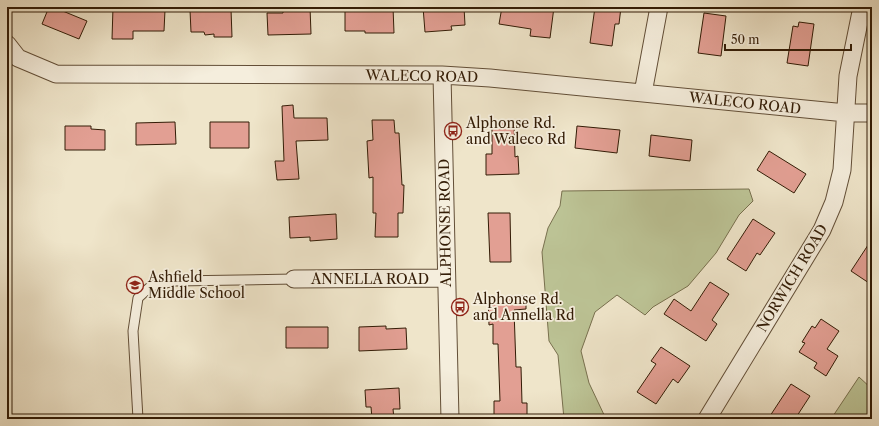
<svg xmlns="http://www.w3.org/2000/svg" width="879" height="426" viewBox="0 0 879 426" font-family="'Libre Caslon Text',serif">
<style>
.green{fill:#bcc395;stroke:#78704e}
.building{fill:#e29f93;stroke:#331c06}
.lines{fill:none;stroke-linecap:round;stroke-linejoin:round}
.service-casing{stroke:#624e37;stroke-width:11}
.minor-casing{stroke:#624e37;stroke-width:19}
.service{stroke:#f5eedd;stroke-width:9}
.minor{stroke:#f5eedd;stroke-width:17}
.labels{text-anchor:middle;stroke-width:3.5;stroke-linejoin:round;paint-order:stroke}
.street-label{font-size:14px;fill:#331c06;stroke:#f5eedd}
.poi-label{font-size:14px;fill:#331c06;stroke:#f5eedd;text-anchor:start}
</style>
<rect width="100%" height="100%" fill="#efe5ca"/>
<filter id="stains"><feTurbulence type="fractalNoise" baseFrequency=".005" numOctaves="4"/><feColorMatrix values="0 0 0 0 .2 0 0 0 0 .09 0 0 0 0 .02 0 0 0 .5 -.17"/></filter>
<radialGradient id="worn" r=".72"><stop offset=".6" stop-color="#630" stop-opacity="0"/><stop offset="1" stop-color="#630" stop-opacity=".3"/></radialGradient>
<path class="green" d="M749,189L753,201L739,215L716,253L688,286L653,307L645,315L617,295L595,312L581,351L589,383L606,419H564L558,355L549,341L542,252L548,228L560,206L562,191Z
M859,377L872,389V419H831Z"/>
<path class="building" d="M49,7H53L87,21L79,39L42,24Z
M113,7H130V9L165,10L164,31H133V39H112Z
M283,7H310L311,34L268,35L267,13H283Z
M376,7H393L394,33H365V31H345V10L376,9Z
M423,7H464L465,25L451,26L452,30L425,32Z
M502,7H554L550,38L530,36L531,29L499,24Z
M595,7H621L619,24H615L612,46L590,43Z
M231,9L232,37H214V34L205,35L204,32H191L190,10Z
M704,13L726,16L721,56L698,53Z
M799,22L814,24L808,66L787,63L793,26L798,27Z
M293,105L294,118H327L328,140L296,141L299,179L277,180L275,161H284L282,106Z
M372,120H394L395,133H399L402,185H404L403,213H398V237H375L376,213H373V177L369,178L367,141L373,140Z
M492,121H514L515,157L518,156L519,174L486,175V154H492Z
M175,122L176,144L136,145V123Z
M210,122H249V148H210Z
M65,126H91V129L105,130V150H65Z
M577,126L620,130L617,153L575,148Z
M651,135L692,140L690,161L649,156Z
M769,151L806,174L794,193L757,170Z
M488,213H510L511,262H490Z
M336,214L337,239L310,241V237L290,238L289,217Z
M753,219L775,233L760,255L757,253L746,271L727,259Z
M872,239V285L851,271Z
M710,282L729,294L712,320L717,324L706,341L664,314L674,299L691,311Z
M526,296V309L514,310L516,367H521L522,403H527V419H494V401H500L498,344H493V324L489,325L488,297Z
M821,319L839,331L827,349L838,356L826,376L814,368L817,363L799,352L805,343L802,342L812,326L815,328Z
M386,326V329L406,328L407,349L359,351V327Z
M286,327H328V348H286Z
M661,347L690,366L678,383L673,379L656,404L637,392L656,364L651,361Z
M791,384L810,396L795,419H768Z
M399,388L400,409H393L394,419H372L371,407H366L365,390Z"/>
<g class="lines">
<g class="service-casing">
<path id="service" d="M138,419L133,331L138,298L151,286L175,281L294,279"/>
</g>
<g class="minor-casing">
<path id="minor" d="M7,44L18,58L56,74L442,75L490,78L846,113H872
M442,75L450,419
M643,93L659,7
M294,279L446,278
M707,419L822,230L834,202L842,170L848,76L862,7"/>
</g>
<use href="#service" class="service"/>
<use href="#minor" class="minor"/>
</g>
<defs>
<g id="bus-ring" transform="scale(0.9)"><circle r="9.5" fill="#f5eedd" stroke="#8f2418" stroke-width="1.5"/><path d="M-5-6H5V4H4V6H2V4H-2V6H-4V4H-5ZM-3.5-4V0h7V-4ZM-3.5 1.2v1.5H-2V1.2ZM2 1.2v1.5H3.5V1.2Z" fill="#8f2418"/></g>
<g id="school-ring" transform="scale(0.9)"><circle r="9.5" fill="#f5eedd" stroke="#8f2418" stroke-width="1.5"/><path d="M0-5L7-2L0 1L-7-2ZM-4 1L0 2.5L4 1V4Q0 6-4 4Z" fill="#8f2418"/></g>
</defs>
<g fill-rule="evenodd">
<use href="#bus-ring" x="453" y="131"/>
<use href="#school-ring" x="135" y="285"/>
<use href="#bus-ring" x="460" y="307"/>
</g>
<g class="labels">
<g class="street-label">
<text transform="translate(422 76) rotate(1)" y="5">WALECO ROAD</text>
<text transform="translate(745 103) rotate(6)" y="5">WALECO ROAD</text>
<text transform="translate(445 223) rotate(-91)" y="5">ALPHONSE ROAD</text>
<text transform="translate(792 278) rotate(-59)" y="5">NORWICH ROAD</text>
<text x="370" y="284">ANNELLA ROAD</text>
</g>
<g class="poi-label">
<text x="466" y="128">Alphonse Rd.<tspan x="466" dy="16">and Waleco Rd</tspan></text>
<text x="148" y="282">Ashfield<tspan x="148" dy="16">Middle School</tspan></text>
<text x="473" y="304">Alphonse Rd.<tspan x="473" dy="16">and Annella Rd</tspan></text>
</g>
</g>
<rect width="879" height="426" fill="none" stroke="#efe5ca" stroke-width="24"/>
<rect x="8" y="8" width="863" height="410" fill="none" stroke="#331c06" stroke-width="2"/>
<rect x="12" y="12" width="855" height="402" fill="none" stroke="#331c06"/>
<path d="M725 44v6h126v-6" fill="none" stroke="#331c06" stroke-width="2"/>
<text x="731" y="44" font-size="12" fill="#331c06" stroke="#f5eedd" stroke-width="3" paint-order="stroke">50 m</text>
<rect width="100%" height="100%" filter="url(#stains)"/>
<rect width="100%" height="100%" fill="url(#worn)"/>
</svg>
